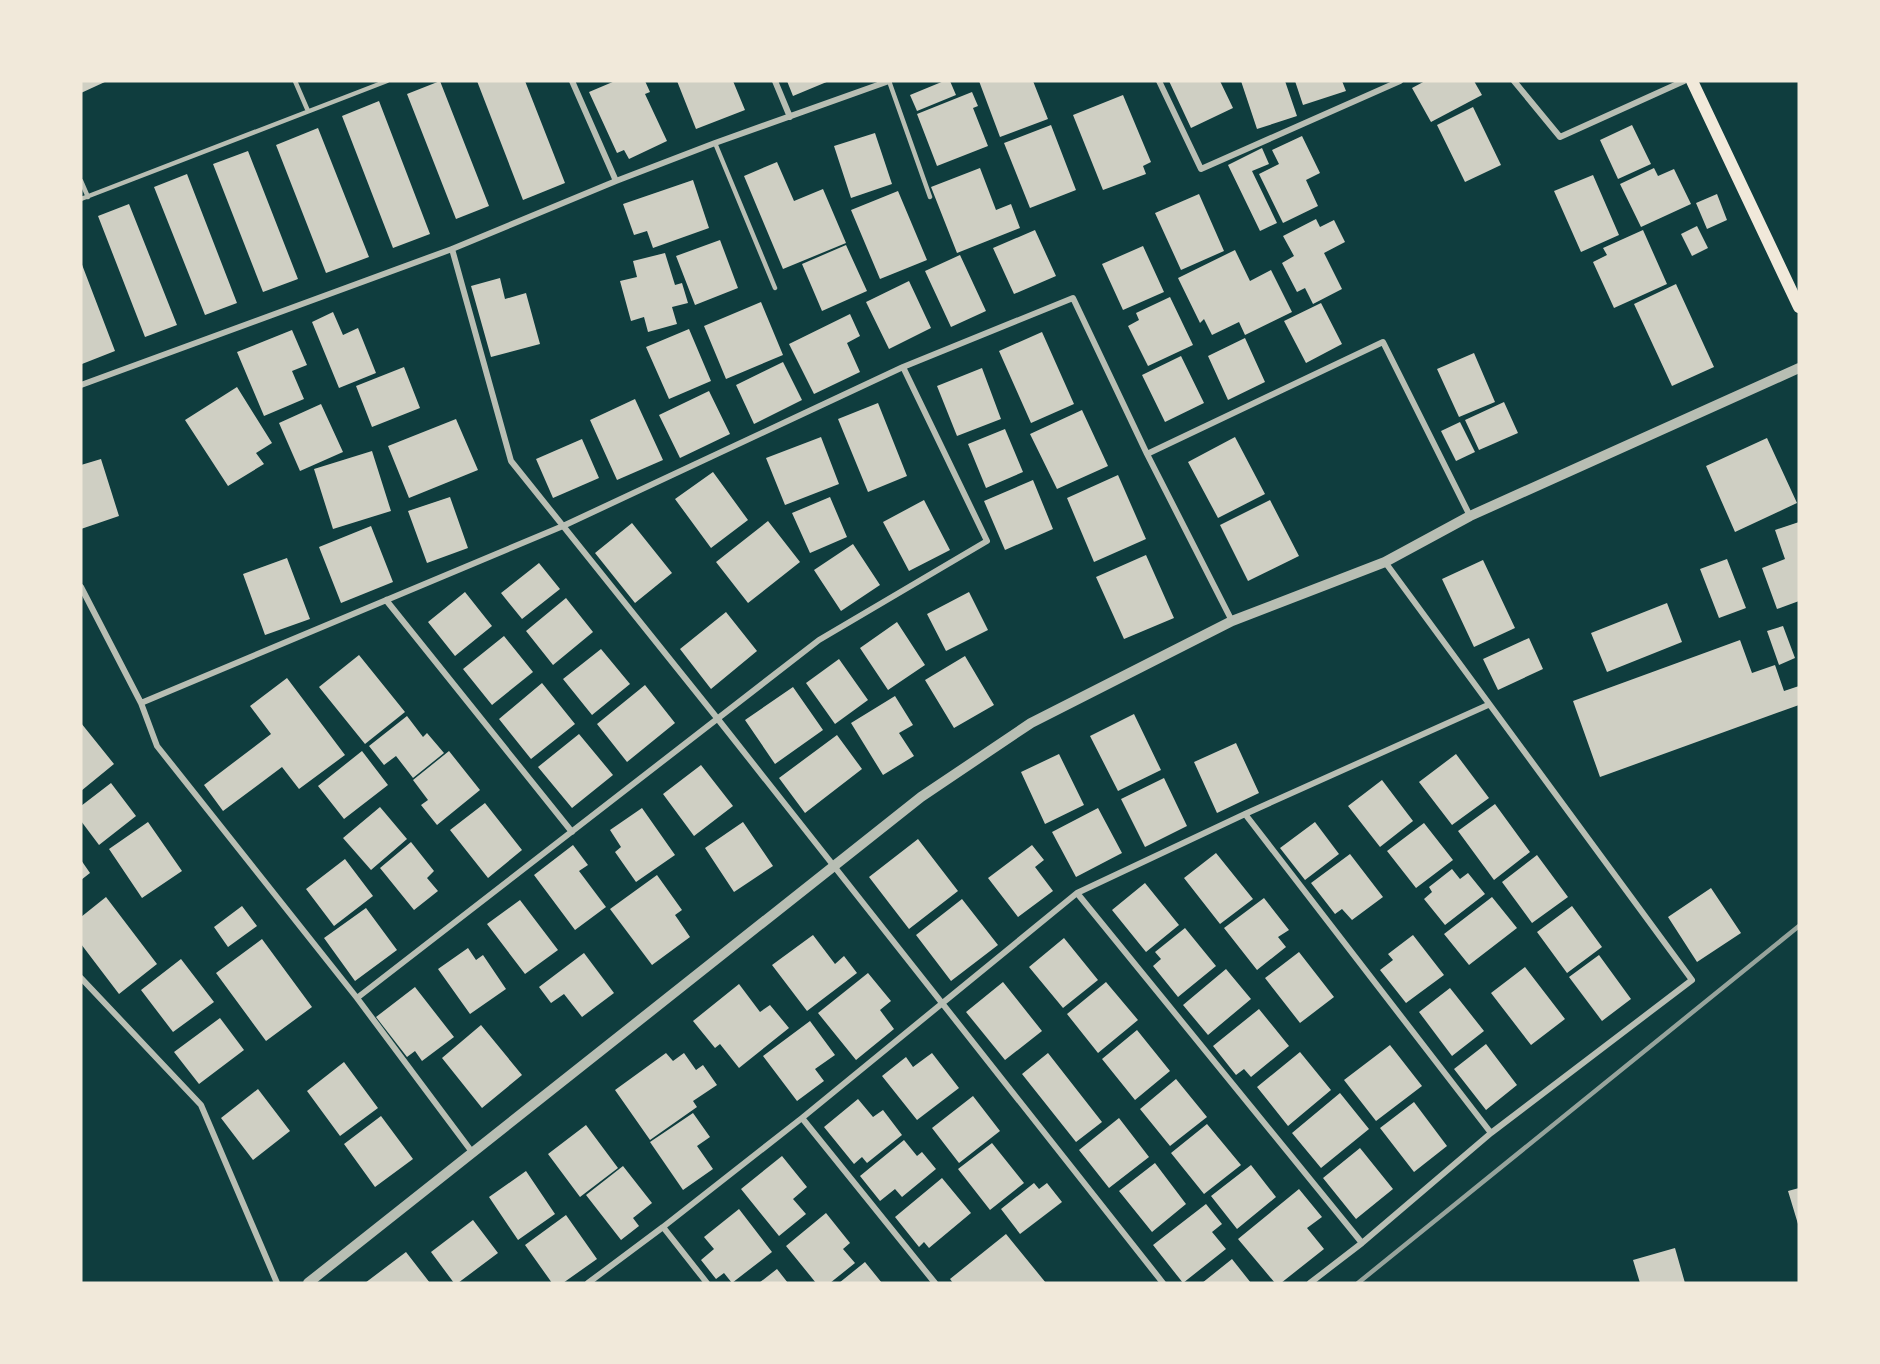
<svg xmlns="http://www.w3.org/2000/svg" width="1880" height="1364" viewBox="0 0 1880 1364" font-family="Jost,sans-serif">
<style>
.building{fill:#cfcfc3}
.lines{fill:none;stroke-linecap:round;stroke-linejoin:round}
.service{stroke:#b8beb3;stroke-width:4.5}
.minor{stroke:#b8beb3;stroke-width:6}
.tertiary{stroke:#b8beb3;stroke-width:10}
.secondary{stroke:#f1e9da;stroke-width:12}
.rail{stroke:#97a49c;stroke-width:4.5}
</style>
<rect width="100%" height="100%" fill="#0f3d3e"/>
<path class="building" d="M81,81H107L81,93Z
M440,81L489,206L456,219L407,94Z
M477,81H525L565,183L523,200Z
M615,81H645L650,92L645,94L667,141L629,159L624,150L617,153L589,92Z
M677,81H733L745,110L696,129Z
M787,81H829L793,96Z
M944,81H950L956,95L917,111L910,95Z
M979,81H1033L1048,119L1000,137Z
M1169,81H1220L1233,108L1191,128Z
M1241,81H1285L1297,116L1257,129Z
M1295,81H1342L1346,91L1303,105Z
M1425,81H1474L1482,95L1431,122L1412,88Z
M972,92L978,106L973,108L988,146L937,166L917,114Z
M1123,95L1151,162L1143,166L1146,174L1103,190L1073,115Z
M379,101L430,234L393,248L342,116Z
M1473,107L1501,165L1465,182L1437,125Z
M1051,125L1076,190L1030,208L1004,143Z
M1632,125L1651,164L1618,179L1600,140Z
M318,128L369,257L326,273L276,145Z
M875,133L892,184L851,198L834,146Z
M1302,136L1320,173L1306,180L1318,206L1283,223L1259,174L1279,164L1272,150Z
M1262,148L1269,164L1252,171L1277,223L1260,231L1228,165Z
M248,151L298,279L263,292L213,164Z
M777,162L794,201L823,189L846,243L783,269L744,176Z
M980,168L996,210L1011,204L1020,228L957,253L931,187Z
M1654,168L1658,176L1674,169L1691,204L1641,227L1620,184Z
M187,174L237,303L205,315L154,187Z
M1593,175L1619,235L1581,252L1554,191Z
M693,180L709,228L653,248L647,231L634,235L623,204Z
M898,191L927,260L880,279L851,210Z
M1199,194L1224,251L1181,270L1155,213Z
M1717,194L1727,220L1707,229L1696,203Z
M129,204L177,325L145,337L98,216Z
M1316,219L1320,227L1334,220L1345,242L1324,253L1342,289L1313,304L1305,288L1297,292L1282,263L1294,256L1283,236Z
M1697,226L1708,248L1692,256L1681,234Z
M1035,230L1056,276L1014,294L993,248Z
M1643,230L1667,284L1614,308L1593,262L1607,255L1603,248Z
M720,240L738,288L695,305L676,256Z
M846,245L867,291L822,311L802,264Z
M1143,246L1164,292L1123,310L1102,264Z
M1235,250L1250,281L1271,270L1292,312L1245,335L1239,322L1212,335L1204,319L1200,323L1178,278Z
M665,253L675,285L682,283L688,303L672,307L677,324L648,332L644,317L631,321L620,281L637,277L633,261Z
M960,255L986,311L951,327L925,271Z
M81,262L115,351L82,364L81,363Z
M500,278L505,299L526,293L540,344L491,357L471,286Z
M909,281L931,328L889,349L866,302Z
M1676,284L1714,367L1672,386L1634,304Z
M1170,297L1193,345L1148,366L1128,326L1139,320L1136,313Z
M761,302L783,355L726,379L704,326Z
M1321,303L1342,344L1306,363L1284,321Z
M333,312L343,335L358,328L376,373L339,388L312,322Z
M850,314L860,336L847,343L860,372L814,394L789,344Z
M689,329L711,381L669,399L646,347Z
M292,330L307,365L292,371L304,399L264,416L237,352Z
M1042,332L1074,404L1031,423L999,351Z
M1245,338L1265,382L1228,400L1208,356Z
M1474,353L1495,402L1459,417L1437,369Z
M1181,356L1204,403L1165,422L1142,375Z
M783,362L802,400L754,424L736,385Z
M404,367L420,408L372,427L356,386Z
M982,368L1001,419L957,436L937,386Z
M237,387L272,443L256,453L264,464L228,486L185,420Z
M709,391L730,434L680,458L659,415Z
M635,399L663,460L617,480L590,420Z
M1504,402L1518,433L1479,450L1465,420Z
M878,403L907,476L868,492L838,419Z
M321,404L343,452L300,471L279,423Z
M1082,410L1108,466L1057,489L1030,434Z
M456,419L478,470L409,498L388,446Z
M1460,422L1475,452L1456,461L1441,431Z
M1005,429L1023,472L986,488L968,444Z
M821,437L839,484L785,505L766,458Z
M1235,437L1265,494L1218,518L1188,462Z
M1767,438L1797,503L1735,532L1706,466Z
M582,439L599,478L553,498L536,459Z
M372,451L391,511L333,529L314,469Z
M101,459L119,516L81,529V465Z
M713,472L748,520L711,548L675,499Z
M1118,475L1146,539L1094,562L1067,498Z
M1033,480L1053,529L1005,550L984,501Z
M450,497L468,548L427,563L408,511Z
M830,497L847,537L810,553L792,513Z
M924,500L950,550L909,571L883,522Z
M1270,500L1299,556L1248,581L1220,525Z
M768,521L800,562L748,603L716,562Z
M1799,522V601L1777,609L1762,568L1785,559L1775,530Z
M632,523L672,573L635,603L595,553Z
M371,526L393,582L341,603L319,547Z
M853,544L880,585L841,611L814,570Z
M1146,555L1174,618L1124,639L1096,577Z
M287,558L310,619L265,635L243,574Z
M1727,559L1746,608L1719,618L1700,569Z
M1483,560L1515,628L1474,647L1442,579Z
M539,563L560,589L522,619L501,593Z
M465,592L492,626L455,656L428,622Z
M969,592L988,630L946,651L927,614Z
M566,598L593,632L553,665L526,631Z
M1667,603L1682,642L1607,672L1591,633Z
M726,612L757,651L711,689L680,649Z
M897,622L925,665L888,690L860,648Z
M1783,626L1795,658L1779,665L1767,631Z
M504,636L533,672L492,705L463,669Z
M1529,638L1543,669L1498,690L1483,659Z
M1740,640L1752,673L1775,665L1784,691L1799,686V705L1600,777L1573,701Z
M601,649L630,684L592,715L563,679Z
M359,655L405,712L365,744L319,687Z
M965,656L994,705L954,728L925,680Z
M839,659L868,700L835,724L806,683Z
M287,678L345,755L299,789L282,767L223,811L204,785L271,734L250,706Z
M542,683L575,724L531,759L499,719Z
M645,685L675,723L627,762L597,724Z
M793,687L823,730L775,764L745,720Z
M895,696L913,725L899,733L914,756L883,775L851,723Z
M1134,714L1161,770L1118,791L1090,736Z
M407,716L423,737L427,733L444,753L413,778L396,756L384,765L369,746Z
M81,723L114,764L81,791Z
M579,734L613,775L572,808L538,767Z
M837,735L862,769L805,813L779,778Z
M1236,743L1259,793L1217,813L1194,762Z
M362,751L388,785L344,819L318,786Z
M449,751L480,790L437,825L421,805L428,800L413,780Z
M1059,754L1084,805L1045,824L1021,772Z
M1456,754L1489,798L1452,825L1419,782Z
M701,765L733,806L694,836L663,794Z
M1164,778L1187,826L1145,847L1121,799Z
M1382,780L1413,821L1380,847L1348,806Z
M111,783L136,816L99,845L81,821V806Z
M485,803L522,850L488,878L450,830Z
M1495,804L1530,852L1494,880L1458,831Z
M380,807L407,839L371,870L343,838Z
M642,808L675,855L636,882L615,852L621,847L610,830Z
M1098,808L1122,853L1076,877L1052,832Z
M148,822L182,871L142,898L109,849Z
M743,822L773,866L734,892L705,848Z
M1315,822L1339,854L1305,880L1280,848Z
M1424,823L1453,860L1416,888L1387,851Z
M918,839L958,891L909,929L869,877Z
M411,842L434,871L427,878L438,891L414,910L380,868Z
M573,845L588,865L579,871L606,907L575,930L534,875Z
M1032,845L1044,860L1035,867L1053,891L1018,917L988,878Z
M1216,853L1253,899L1220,924L1184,878Z
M1350,854L1383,897L1352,920L1342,909L1335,914L1311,883Z
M1537,855L1568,897L1532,923L1502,882Z
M345,859L373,896L334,926L306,889Z
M81,860L90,873L81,880Z
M1452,869L1460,879L1468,873L1485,894L1445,925L1424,899L1432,892L1429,887Z
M657,875L682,910L675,915L690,937L652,965L610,909Z
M1145,883L1179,925L1146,952L1112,910Z
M1711,888L1741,933L1697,962L1668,917Z
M106,897L157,964L119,994L81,944V917Z
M1492,897L1517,928L1469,965L1444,934Z
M1264,898L1289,930L1278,937L1286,947L1257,970L1224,928Z
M962,899L998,945L951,981L916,935Z
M520,900L558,950L525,974L487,924Z
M242,906L257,926L228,947L214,927Z
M1572,906L1602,947L1567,973L1537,932Z
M366,908L397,950L355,981L324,938Z
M1185,928L1216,966L1178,997L1153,966L1161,959L1155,952Z
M813,935L835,964L844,956L857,973L807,1011L772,965Z
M1413,935L1444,975L1406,1003L1380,970L1393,960L1388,954Z
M1064,938L1098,980L1063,1008L1029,967Z
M262,939L312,1007L266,1041L216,973Z
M468,948L476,960L483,955L506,989L470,1014L438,969Z
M1299,952L1334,997L1300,1023L1265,978Z
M584,953L614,993L582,1017L564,994L551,1003L539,987Z
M1599,955L1631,999L1602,1021L1569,977Z
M181,959L214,1002L173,1032L141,990Z
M1525,967L1565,1019L1531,1045L1491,993Z
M1226,969L1251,999L1208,1035L1183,1005Z
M868,973L891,1001L880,1010L894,1029L856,1060L818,1013Z
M1003,982L1042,1031L1005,1060L966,1012Z
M1106,982L1138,1020L1098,1053L1067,1014Z
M739,984L760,1012L770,1005L789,1028L739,1068L720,1044L715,1048L693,1021Z
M415,987L454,1037L422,1061L415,1051L407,1057L376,1017Z
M1450,988L1484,1031L1452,1056L1419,1012Z
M1259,1009L1289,1046L1251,1077L1244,1069L1236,1075L1213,1046Z
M220,1018L244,1050L199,1084L174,1052Z
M810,1021L835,1055L815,1069L824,1081L797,1101L763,1056Z
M481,1025L522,1075L482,1108L442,1058Z
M1137,1030L1170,1071L1135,1100L1102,1059Z
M1486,1044L1517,1085L1486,1110L1454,1069Z
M1390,1045L1422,1086L1376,1121L1344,1080Z
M1300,1052L1331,1090L1288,1126L1257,1087Z
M666,1053L673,1061L684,1053L696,1070L703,1065L717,1085L693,1101L697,1107L650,1140L615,1090Z
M932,1053L959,1088L917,1120L882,1076L906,1057L913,1067Z
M1048,1053L1102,1122L1076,1142L1022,1074Z
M344,1062L378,1108L340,1136L307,1091Z
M1176,1079L1207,1117L1170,1146L1140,1109Z
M258,1089L290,1131L253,1160L221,1118Z
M1340,1093L1369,1129L1321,1168L1292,1133Z
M973,1096L1000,1131L959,1163L932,1128Z
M858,1099L873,1117L883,1110L902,1135L867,1163L862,1157L854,1164L824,1127Z
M1414,1102L1447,1146L1414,1172L1380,1128Z
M693,1113L710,1137L697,1146L713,1169L683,1190L650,1142Z
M381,1116L413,1159L375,1187L344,1144Z
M1119,1118L1149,1157L1109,1188L1079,1150Z
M1207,1124L1241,1165L1204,1194L1171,1153Z
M586,1125L618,1168L580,1197L548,1154Z
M904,1140L917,1156L922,1152L936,1169L902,1197L895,1189L880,1201L860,1176Z
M992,1143L1024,1183L990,1210L958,1169Z
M1360,1148L1393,1189L1356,1219L1323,1178Z
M782,1156L807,1187L793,1199L806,1214L779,1236L741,1189Z
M1155,1163L1186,1204L1152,1232L1119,1191Z
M1251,1165L1276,1197L1237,1229L1211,1196Z
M623,1166L652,1203L633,1218L639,1226L621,1240L586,1195Z
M526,1171L555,1214L518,1240L489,1197Z
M942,1178L971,1213L929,1248L924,1242L919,1247L895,1217Z
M1034,1183L1039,1189L1047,1183L1062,1202L1020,1234L1001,1209Z
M1799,1188V1224H1798L1788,1191Z
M1299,1189L1322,1217L1307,1228L1324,1249L1281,1283H1275L1238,1239Z
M1206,1204L1222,1224L1212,1232L1226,1249L1183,1283L1153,1245Z
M739,1209L772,1252L732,1283L724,1273L716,1279L701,1260L714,1249L704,1237Z
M826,1213L850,1243L843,1249L855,1263L830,1283H816L786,1246Z
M566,1215L597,1259L563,1283H552L525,1245Z
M473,1220L498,1253L458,1283H454L431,1252Z
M1006,1234L1046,1283H953L950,1279Z
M1675,1248L1685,1283H1640L1633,1260Z
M406,1252L430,1283H365Z
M1232,1259L1251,1283H1202Z
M865,1262L882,1283H839Z
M777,1269L788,1283H759Z"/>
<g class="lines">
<path class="service" d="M295,81L308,111
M889,81L930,197
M715,143L775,288
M81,181L88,197
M81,199L387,81"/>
<path class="minor" d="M572,81L616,181
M775,81L790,117
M1159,81L1201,169L1400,81
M1514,81L1560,137L1684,81
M452,249L511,461L717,718L1163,1283
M903,367L1073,298L1147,454L1232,621
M81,385L452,249L616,181L715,143L889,81
M1147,454L1383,342L1470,516
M81,587L141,703L157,746L357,998L472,1152
M386,600L572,832
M141,703L563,526L903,367L987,541L819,640L357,998
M1245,814L1491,1133
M1077,893L1362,1243
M81,978L201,1105L277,1283
M802,1118L935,1283
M663,1227L707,1283
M588,1283L663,1227L802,1118L1077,893L1245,814L1488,705
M1310,1283L1362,1243L1491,1133L1692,980L1385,562"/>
<path class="tertiary" d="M308,1283L921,797L1031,723L1232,621L1385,562L1470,516L1799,368"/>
<path class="secondary" d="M1692,81L1799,307"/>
<path class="rail" d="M1358,1283L1799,926"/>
</g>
<rect width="1880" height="1364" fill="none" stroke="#f1e9da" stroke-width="165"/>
</svg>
